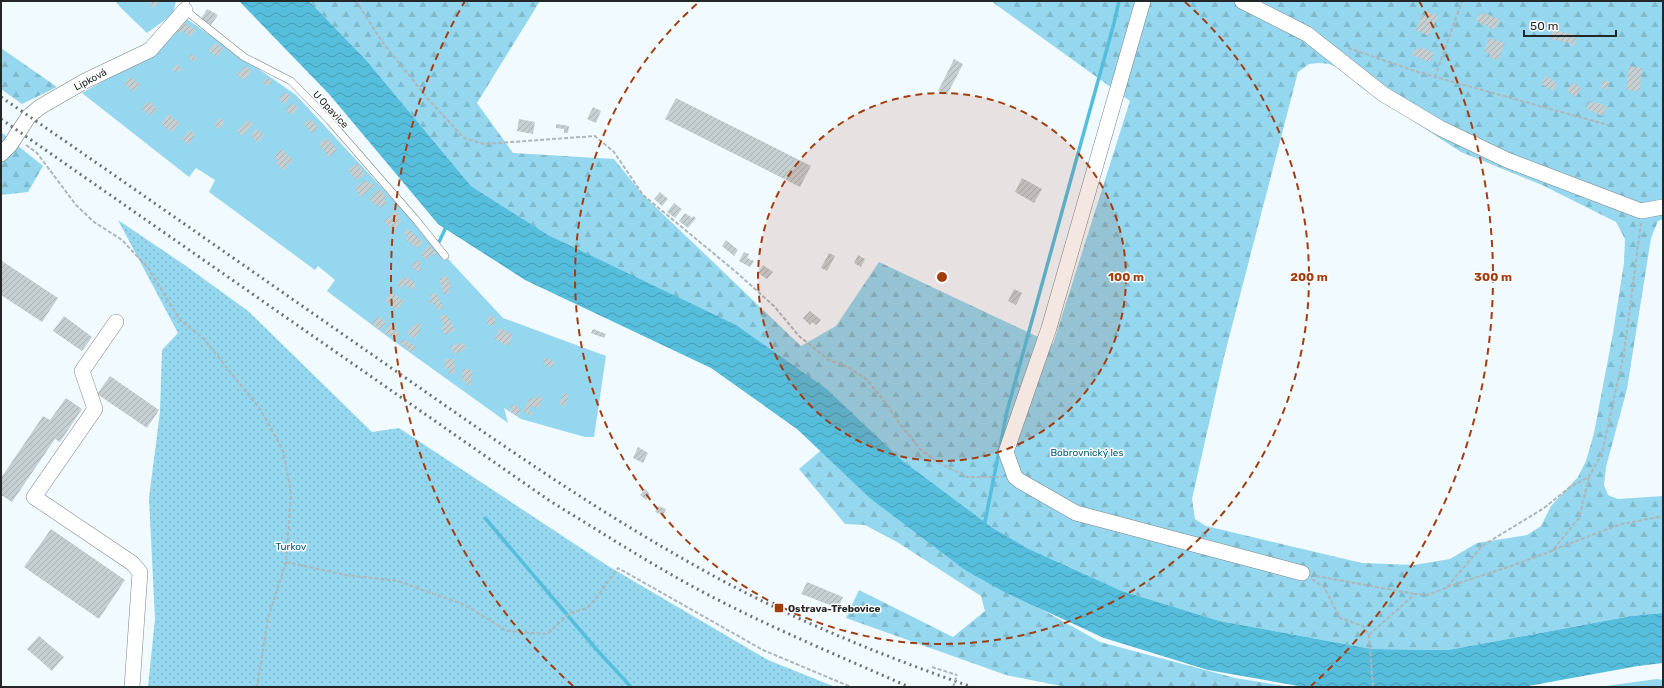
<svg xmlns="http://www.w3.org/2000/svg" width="1664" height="688" viewBox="0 0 1664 688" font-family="Rubik,sans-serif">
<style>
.green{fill:#94d7ee}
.forest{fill:url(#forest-firs);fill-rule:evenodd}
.park{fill:url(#park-dots)}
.water{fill:url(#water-waves)}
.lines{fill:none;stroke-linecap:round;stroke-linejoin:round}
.stream{stroke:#56bedd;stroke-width:3.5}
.building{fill:url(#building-hatch)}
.service-casing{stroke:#7b8487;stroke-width:8}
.minor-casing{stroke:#7b8487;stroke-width:16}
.path{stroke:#afb6b9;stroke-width:2;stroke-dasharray:4 2;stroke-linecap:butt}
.service{stroke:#fff;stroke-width:7}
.minor{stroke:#fff;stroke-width:15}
.rail{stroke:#6e7476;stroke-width:3;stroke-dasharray:2 4;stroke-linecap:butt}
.path-bridge{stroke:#afb6b9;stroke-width:2;stroke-dasharray:4 2;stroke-linecap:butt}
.ring{fill:none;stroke:#a23d0f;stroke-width:2;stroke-dasharray:7 5}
.poi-dot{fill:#a23d0f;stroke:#fff;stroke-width:1.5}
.labels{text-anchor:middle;stroke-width:3;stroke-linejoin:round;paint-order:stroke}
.street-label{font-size:10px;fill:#232728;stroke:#fff}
.park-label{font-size:10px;fill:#005c72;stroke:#fff}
.poi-label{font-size:10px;font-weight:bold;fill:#232728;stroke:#fff;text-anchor:start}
.centre{fill:#a23d0f;stroke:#fff;stroke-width:2}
.ring-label{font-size:12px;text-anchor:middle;font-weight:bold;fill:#a23d0f;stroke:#fff;stroke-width:3;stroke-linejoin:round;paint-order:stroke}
</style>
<defs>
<pattern id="forest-firs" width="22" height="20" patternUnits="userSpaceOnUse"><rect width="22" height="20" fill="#94d7ee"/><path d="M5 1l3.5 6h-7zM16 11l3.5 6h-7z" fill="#7fb9cc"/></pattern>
<pattern id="park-dots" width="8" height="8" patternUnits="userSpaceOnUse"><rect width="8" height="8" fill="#94d7ee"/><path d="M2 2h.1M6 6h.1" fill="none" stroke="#7fb9cc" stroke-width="1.8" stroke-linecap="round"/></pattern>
<pattern id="water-waves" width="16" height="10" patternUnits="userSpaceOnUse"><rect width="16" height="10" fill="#56bedd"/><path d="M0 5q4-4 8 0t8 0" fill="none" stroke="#479ab3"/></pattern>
<pattern id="building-hatch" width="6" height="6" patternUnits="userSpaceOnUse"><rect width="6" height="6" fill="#c5ced1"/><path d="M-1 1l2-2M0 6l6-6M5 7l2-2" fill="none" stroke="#a9b1b3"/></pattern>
</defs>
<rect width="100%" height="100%" fill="#f1fafe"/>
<path class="green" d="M115,1H176L173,14L147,33L122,9Z
M184,17L296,95L503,318L606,356L594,437H585L521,419L504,408L508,423L384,334L327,291L335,280L318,266L315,270L209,192L215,180L196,168L189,177L82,93L154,53Z
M1657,679L1663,680V687H1599Z"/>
<path class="forest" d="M309,1H540L477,103L513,153L614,159L643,195L801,346L836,326L879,262L1053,344L1130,101L991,1H1663V219L1658,221L1651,238L1627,389L1606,467L1604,485L1608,495L1618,499L1663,496V613L1631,616L1448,650L1372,649L1220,621L1122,591L1029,549L993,528L903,461L828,390L550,236L471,186L367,61ZM1320,63L1329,64L1339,68L1362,88L1461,152L1542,185L1616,222L1625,239L1624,263L1613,333L1594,433L1586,461L1578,477L1551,506L1541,526L1527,535L1477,543L1450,559L1414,565L1362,563L1206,526L1195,519L1192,499L1224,357L1298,72L1309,64Z
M1,48L57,87L22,104L1,89Z
M1,132L43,166L28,192L1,195Z
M825,447L968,568L1100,642L1235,678L1290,687H1066L1006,675L846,618L859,590L953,637L985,611L981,596L897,542L865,525L845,524L799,469Z"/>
<path class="park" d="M118,220L186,266L248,311L372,432L399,428L608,566L768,660L835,687H148L155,619L149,498L160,412L162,350L178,333Z"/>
<path class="water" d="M239,1H309L367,61L471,186L550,236L736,325L828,390L903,461L993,528L1029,549L1122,591L1220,621L1372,649L1448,650L1631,616L1663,613V663L1638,666L1523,687H1304L1208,670L1104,638L1006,593L965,570L871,499L797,429L711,368L525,280L438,224L329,94Z"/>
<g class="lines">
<path class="stream" d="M439,242L447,225
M485,518L597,650L631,687
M984,527L1007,411L1114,23L1119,1"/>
</g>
<path class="building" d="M148,1H157L159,3L153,8Z
M207,9L218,15L211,25L201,19Z
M1427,11L1438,16L1429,36L1416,30L1422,15L1425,16Z
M1480,13L1484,15L1485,13L1500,20L1495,30L1476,21Z
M182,21L196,30L190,37L182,30L179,34L176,30Z
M1552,30L1577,35L1574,46L1570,45L1571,43L1551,39Z
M1489,38L1505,43L1498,60L1489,57L1490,54L1484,52Z
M216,43L223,49L217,57L208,50Z
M1421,47L1434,53L1430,62L1412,55L1415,48L1419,50Z
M191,54L197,58L194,62L188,57Z
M954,59L963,64L947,95L938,91Z
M177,64L182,69L179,72L176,70L174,72L172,70Z
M245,66L252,71L244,80L236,74L238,71L240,73Z
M1629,66L1642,68L1640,91L1626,90Z
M1546,76L1557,83L1553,91L1541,84Z
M130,77L140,84L134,92L124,84Z
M267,78L273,82L267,86L263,83Z
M1602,81H1609L1608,89L1601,88Z
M1572,82L1581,88L1576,97L1567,91Z
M285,92L291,96L285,104L279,99Z
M676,98L811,166L800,187L665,119Z
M148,101L157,108L151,116L142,109Z
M1590,101L1596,104L1597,102L1607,107L1602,116L1586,108Z
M292,103L298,108L292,115L286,110Z
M593,107L601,111L596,123L587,119Z
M168,114L180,123L172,132L161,124Z
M220,118L225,122L219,129L214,125Z
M310,119L318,127L312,133L304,124Z
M519,119L535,122L533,134L517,131Z
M248,120L253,124L242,136L237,131Z
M556,124L569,126L568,133H564V129L556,128Z
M256,129L264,135L258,142L251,136Z
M190,130L195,134L189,145L182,139Z
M327,138L337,150L329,157L319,144Z
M281,149L293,160L284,170L275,163L278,160L274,157Z
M357,163L365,174L356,180L348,170Z
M1022,178L1042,189L1034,203L1015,192Z
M365,180L369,184L371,182L375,185L361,197L355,188Z
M379,189L387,197L384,199L387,203L381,208L379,204L377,206L374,204L369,199Z
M660,192L668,199L662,206L654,199Z
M674,203L682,209L675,218L667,212Z
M396,211L400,216L398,218L402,222L393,230L384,221Z
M685,213L692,218L693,216L696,218L688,228L679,221Z
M408,229L423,242L418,248L415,245L413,246L406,239L408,237L404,233Z
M726,240L738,250L734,256L722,246Z
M429,245L437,254L435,256L432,253L427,260L421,255Z
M744,252L749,254L747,258L754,261L750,267L739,261Z
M829,253L835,256L827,271L821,268Z
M858,255L865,259L861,267L854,263Z
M417,260L421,263L419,266L422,268L419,272L411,266Z
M2,261L58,298L42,322L1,295Z
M763,265L773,272L767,279L758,273Z
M406,276L416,284L412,290L404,284L401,288L397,286L401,279L402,280Z
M448,276L451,288L448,289L451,292L444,294L439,279Z
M1014,289L1022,293L1016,305L1008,301Z
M391,292L404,301L397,310L385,301Z
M436,293L443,308L438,310L433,302L430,304L428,302L432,299L430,295Z
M810,311L821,320L816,325L812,322L810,325L803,318Z
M446,314L455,330L445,335L441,328L444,326L440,317Z
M490,315L496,319L492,327L486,322Z
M64,316L92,337L82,351L53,331Z
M378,316L386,322L381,330L372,324Z
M418,322L422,325L419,328L421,329L415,339L407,333L414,324L416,326Z
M390,323L397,328L395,330L400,333L396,340L384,332Z
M500,328L513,335L508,346L495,339Z
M593,329L606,334L604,338L591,333Z
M404,339L416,347L413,352L400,343Z
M458,343L460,345L464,343L467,348L455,354L450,347Z
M546,357L555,362L551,368L543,363Z
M445,359H454L455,373L448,374L450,368L445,369Z
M463,369L473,370L471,385H466V381H462Z
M110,376L159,410L147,428L97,394Z
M564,393L568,394L567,397L568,398L565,406L559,404Z
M538,395L543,398L539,408L531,406L529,411L533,413L532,416L523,411L531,397L537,399Z
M66,398L82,409L60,442L55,439L12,502L1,495V478L43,416L50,420Z
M512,404L521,409L518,416L509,411Z
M638,447L648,453L643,463L633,458Z
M645,489L650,494L646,500L640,495Z
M658,506L666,509L663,515L655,512Z
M51,529L125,580L99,619L24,567Z
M807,582L843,597L838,608L801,594Z
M39,636L64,657L52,671L27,649Z"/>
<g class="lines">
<g class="service-casing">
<path id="service" d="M186,1L185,10L244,57L291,81L329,120L417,221L445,256"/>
</g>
<g class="minor-casing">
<path id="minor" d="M1143,1L1049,328L1006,452L1015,477L1020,481L1076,513L1302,573
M1242,1L1307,34L1383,94L1440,128L1507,160L1641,211L1663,207
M1,154L10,145L29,116L40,107L85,81L150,50L185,10
M116,322L82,371L95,409L34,497L132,563L140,572L132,687"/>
</g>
<path class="path" d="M356,1L383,43L429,100L464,138L484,144L595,136L614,152L643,195L736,272L774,306L799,336L829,360L848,367L867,380L885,402L900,424L920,449L939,463L967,477H1002
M1348,48L1421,73L1608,125
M1435,77L1462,1
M26,145L37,153L76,205L94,222L122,240L149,269L180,320L204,339L260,409L283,450L291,493L286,562L268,618L257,687
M1553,550L1618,525L1663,516
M286,562L346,575L398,581L465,605L507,631L547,634L570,613L587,608L596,598L618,568L763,650L851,687
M1316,576L1415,594
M1312,579L1324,587L1340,618L1363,626L1369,635L1373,687
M1447,587L1511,566L1552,551L1579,518L1589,477
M1369,635L1415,594L1428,595L1446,588L1482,546L1544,508L1570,487L1589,477L1602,453L1624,353L1641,223
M932,667L957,675"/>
<use href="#service" class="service"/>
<use href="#minor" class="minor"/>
<path class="rail" d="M1,97C119,178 236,260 354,342C465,419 576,499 694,565C782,615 877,654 972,687
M1,119L550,501C596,529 641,558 688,584C759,623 835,654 909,687"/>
<path class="path-bridge" d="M953,687L957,675"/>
</g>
<circle cx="942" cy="277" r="184" fill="#a23d0f" fill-opacity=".12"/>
<g class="ring">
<circle cx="942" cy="277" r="184"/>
<path d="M1185 2A367 367 0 1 1 699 2"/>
<path d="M573 686A551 551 0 0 1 465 1M1419 1A551 551 0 0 1 1311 686"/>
</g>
<rect class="poi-dot" x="774" y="603" width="10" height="10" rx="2"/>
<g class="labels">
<g class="street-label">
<text transform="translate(90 79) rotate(-28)" y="4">Lipková</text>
<text transform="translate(331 109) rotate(47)" y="4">U Opavice</text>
</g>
<g class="park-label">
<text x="1087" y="456">Bobrovnický les</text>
<text x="291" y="550">Turkov</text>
</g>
<g class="poi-label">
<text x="788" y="612">Ostrava-Třebovice</text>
</g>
</g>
<circle cx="942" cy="277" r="6" class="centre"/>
<g class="ring-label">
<text x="1126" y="281">100 m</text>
<text x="1309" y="281">200 m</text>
<text x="1493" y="281">300 m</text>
</g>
<rect width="1664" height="688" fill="none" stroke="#232728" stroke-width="4"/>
<path d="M1524 30v6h92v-6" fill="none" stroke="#232728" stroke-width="2"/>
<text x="1530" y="30" font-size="12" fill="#232728" stroke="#ffffff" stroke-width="3" paint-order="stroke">50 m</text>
</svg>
